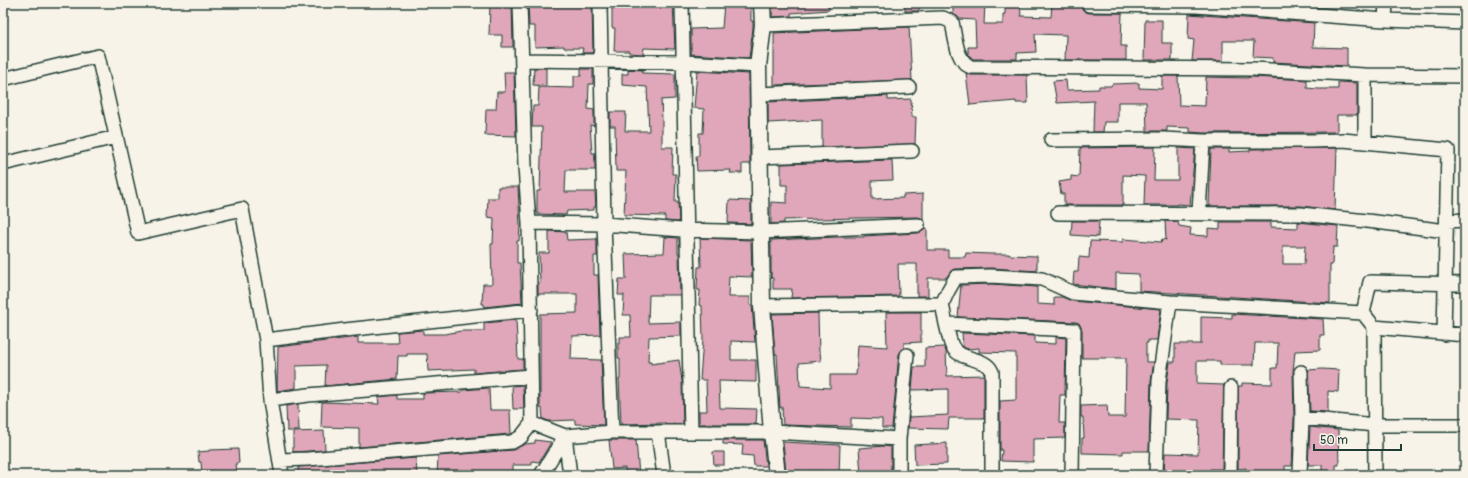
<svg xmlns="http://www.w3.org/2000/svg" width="1468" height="478" viewBox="0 0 1468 478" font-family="Pangolin,sans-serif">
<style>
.building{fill:#dfa7b9;stroke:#1f3d34;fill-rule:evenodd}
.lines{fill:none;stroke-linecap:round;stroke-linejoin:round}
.minor-casing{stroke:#1f3d34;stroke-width:16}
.tertiary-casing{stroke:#1f3d34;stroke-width:19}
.minor{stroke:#f7f3e8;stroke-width:13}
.tertiary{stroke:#f7f3e8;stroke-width:16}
</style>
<rect width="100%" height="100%" fill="#f7f3e8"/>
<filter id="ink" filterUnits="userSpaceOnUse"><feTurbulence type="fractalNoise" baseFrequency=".025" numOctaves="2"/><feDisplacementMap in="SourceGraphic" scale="8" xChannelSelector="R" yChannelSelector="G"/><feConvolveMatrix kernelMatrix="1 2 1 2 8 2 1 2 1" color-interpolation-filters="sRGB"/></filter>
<g filter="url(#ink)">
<path class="building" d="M490,3H512L513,47H502V35H489Z
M528,3H592L593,53H582L583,48H564V46L535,47V26H529Z
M615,3H673L675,49L644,48L643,54L629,53V51H614L615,28H612V7H615Z
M724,3H751V21H753V28L749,58L691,54V29L722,28Z
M772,3H829V10L791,13V16L773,17Z
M905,3H919V11H905Z
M953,3H985L984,24H1003V14H1005V3H1020L1021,16L1051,17L1052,3H1081L1082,9L1089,13H1122L1121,46H1126V60H1065L1066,35L1035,34L1036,52L1017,53V59H973L968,54V47H976L975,20L959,19L958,17L953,14Z
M1264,3H1314V7Z
M1189,14L1314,23L1313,47L1347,48V66L1273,62V58L1253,57L1254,41H1223V61H1192L1194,40L1188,39Z
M1145,20H1162V43H1172V60H1144Z
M909,27L912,80L774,85V33Z
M534,68H546V86L533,85Z
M581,69H593V84H589L588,109L594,110V126L590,125L592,153H595V170H566L565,192H595L596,207H594V210L567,211L566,215L537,214V191H540L542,127H532L533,106H538L539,87L574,88V76H581Z
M628,69L643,70L642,73L675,74V99L661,100L662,119V147H673L672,174H676L675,202H678L679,222L665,221V216L624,215L626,171H616L615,126H610V112H626L625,131H649L647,87L622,85V74H628Z
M697,71L749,74L750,164H742V173H730L731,170L697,171L696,156H699V133H703L704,109L694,108Z
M504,72H514L516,136L485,135L486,109H496L497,92H505Z
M966,73L971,75H1027L1028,103H1016V101L970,105Z
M1162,76H1178L1179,105L1205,106L1206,77L1248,78V77H1253L1307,80V88L1318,89H1338V82L1357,83V115H1337V132L1203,133L1190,132V128L1167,127V131H1147L1146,102H1118V122H1104L1103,132H1093L1094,101L1057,103L1053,81L1066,80L1067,90L1099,89V86H1111L1112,84L1139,83V88L1162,89Z
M888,96V100L911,99L912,117H916L915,144L822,147V120L768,123V102Z
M1155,147L1154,180H1178V148L1195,149L1190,205L1177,204V205H1144L1145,176L1123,175V205H1064V194H1061L1059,182L1071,180V176L1079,177L1080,148Z
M1337,148L1335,210L1301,206H1209L1211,149H1229V152L1250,151V149Z
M892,160L893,180L872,181V199L903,198V195L923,194V219L918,217L857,218L784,220V223L771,224V202L787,203V185H781V164Z
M498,187H518L520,226L519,241H517V263H520L522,303L484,307V304H482L483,284H492L491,244H493L494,218L487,217L488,198H498Z
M729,200L751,201V224L728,223Z
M1072,221H1099L1098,237L1071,235Z
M1165,221L1178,222L1179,226L1191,228L1190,235L1208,236V228L1220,229V222H1271V227L1298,228V222L1338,226L1337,247H1333L1332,265H1330V303L1139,291V274L1116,273V289L1073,284L1074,272H1078L1079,257L1089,258L1090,241L1123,242V239L1161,242L1162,239L1166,240ZM1283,246H1305L1304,264H1283Z
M925,228H927V250H948V257H965L966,253L991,254H1009V255L1037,256V271L991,268L955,269L952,270L946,278H928V296H917V264H898L899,296L791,298L792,289H773V278H771V240L838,237H864V236L918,233L923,231Z
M549,231L566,232L567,240L597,239V256H594V275H598L600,335L572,336L571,359L601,360L604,425L575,424V420L549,421L543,419L542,408H540V314L577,313V294H538V283H540L539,253H549Z
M665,237L678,238V253H679L680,295H649L648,323L681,322V336L649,337L648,362H651V364L679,360L682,381L683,424H667L666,423L621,424L619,379H620V358H618V343H620V337H631L630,315H623L624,295H618L619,279H626L625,254L664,253Z
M700,238L751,240L752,277L729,276L728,297H750V305H752L755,342L731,341V360H756V382L719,381L720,408L757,409L756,424H699V411H707L706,380H700L703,339L702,306L699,305L700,290H697L698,267H701Z
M991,284L1037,287V304L1054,305V297H1062L1072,301L1161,309L1157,340H1148V343H1146V362H1154L1151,381L1149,451H1123V454L1082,453V438H1084L1083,417H1081V406L1107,405L1108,417H1125L1126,358H1082V330L1079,323L1075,322L958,317L961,285Z
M886,312H921V342L904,343V348L899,354L892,428H882V419L851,418V427L783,425L782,407L780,408L777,354H775L772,314L818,313L819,352H820L821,361L799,363L800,386L830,388V375H856L858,345L887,347Z
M1232,314L1323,319L1324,335H1320V350L1295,351L1293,372L1294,418L1292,466H1285V475H1271V473L1246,472V468L1238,469V386H1242V383L1272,384V368H1277L1278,343H1255L1254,365H1220V361H1197V384L1224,385L1222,469H1210V474L1164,475L1165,453L1198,454L1199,420L1166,419L1167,382L1170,362H1175V344H1201V317L1232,318Z
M516,320L518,359H523V369L474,373V369L428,371L427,354H407V356H398L397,379L325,386L326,365L296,366V388L277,391L278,347L358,337V343H398L397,332L423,330V334H445L461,331H484V323Z
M962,333L1035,336V343L1056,344V337L1066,338L1065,395H1060L1059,423H1065V438L1033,439V462L1001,461L1002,450H1000V401L1016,400V353L979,352V348L968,349L963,347Z
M944,347L946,351L947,376L984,375V418H949L948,429L908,428L909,417L948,415V389L912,390L914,367H925V348Z
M1322,369L1339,370L1338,392L1328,391V412L1310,411L1308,370Z
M523,385L524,409H513L512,386Z
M489,388L490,410H510L511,434H510L359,447V428L321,427L322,402L379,404L378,397L397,395V399H423V393L462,392V390Z
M298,404L299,431H287L286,406Z
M1310,427L1338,430L1339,465H1336V475H1322V465H1308Z
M324,431L325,450L293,452V432Z
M535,440L551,442L550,444L539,462L532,461V465H513V475H437L438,456L513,450L525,444L535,443Z
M609,440H636L639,475H626L625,468L612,469Z
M723,440H763L766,466H754L753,456L742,455L743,445L723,444Z
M783,442L840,445L839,475H820V471L786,472Z
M947,443V464L915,465L914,445Z
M884,446L891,447V475H861L859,448Z
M238,449L239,463H236L237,475H202L201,462H199L198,452L209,451V450Z
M713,452H724V465H714Z
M416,458L417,475H298V467Z"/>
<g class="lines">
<g class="minor-casing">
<path id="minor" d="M520,3L525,167L529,223L532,423
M600,3L604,224L612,432
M682,3L691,432
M1089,3V5L1196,6L1385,20L1465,23
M1385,20L1386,3
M763,25L943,18L952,22C955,35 956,62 971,67L1253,69L1365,75L1465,76
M522,60L683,62L758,66
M1365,75V142
M3,79L98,56L138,233L242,209L266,340L345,330L531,310
M759,94L909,87
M1051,140L1163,139L1203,141H1311L1343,140L1448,150L1444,334
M760,157L912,151
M3,164L116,137
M1058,213L1301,214L1376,222L1446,231
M1199,213L1203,141
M1447,221L1465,220
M529,223L604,224L682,230L761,232L918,225
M942,304L946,324L1074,330L1072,475
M762,306L908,304H942L948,291L956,277L991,276L1042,279L1073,293L1170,302L1363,313L1374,327L1465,335
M1363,313L1370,282L1465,284
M946,324C948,331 949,340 952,346C960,362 986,356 992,372V475
M1374,327L1375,475
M266,340L270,400L282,475
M270,400L308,395L531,376
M1302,418L1375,425H1465
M658,432L664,475
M280,460L308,459L512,442L521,437L532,423L565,436L570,475
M541,475L565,436L612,432H772L899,439L907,355
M899,475V439
M1156,475L1159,381L1170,302
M1230,475L1231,388
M1300,475L1302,418L1301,372"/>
</g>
<g class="tertiary-casing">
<path id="tertiary" d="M762,3L763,25L758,66L762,306L772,432L777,475"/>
</g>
<use href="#minor" class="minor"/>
<use href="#tertiary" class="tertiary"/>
</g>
</g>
<rect width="1468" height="478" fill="none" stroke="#f7f3e8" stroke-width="16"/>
<rect x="8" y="8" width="1452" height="462" fill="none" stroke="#1f3d34" stroke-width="1.5" filter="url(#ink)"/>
<path d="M1314 444v6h87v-6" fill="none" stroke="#1f3d34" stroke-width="2"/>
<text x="1320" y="444" font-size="12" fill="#1f3d34" stroke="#f7f3e8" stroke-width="3" paint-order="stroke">50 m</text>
</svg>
